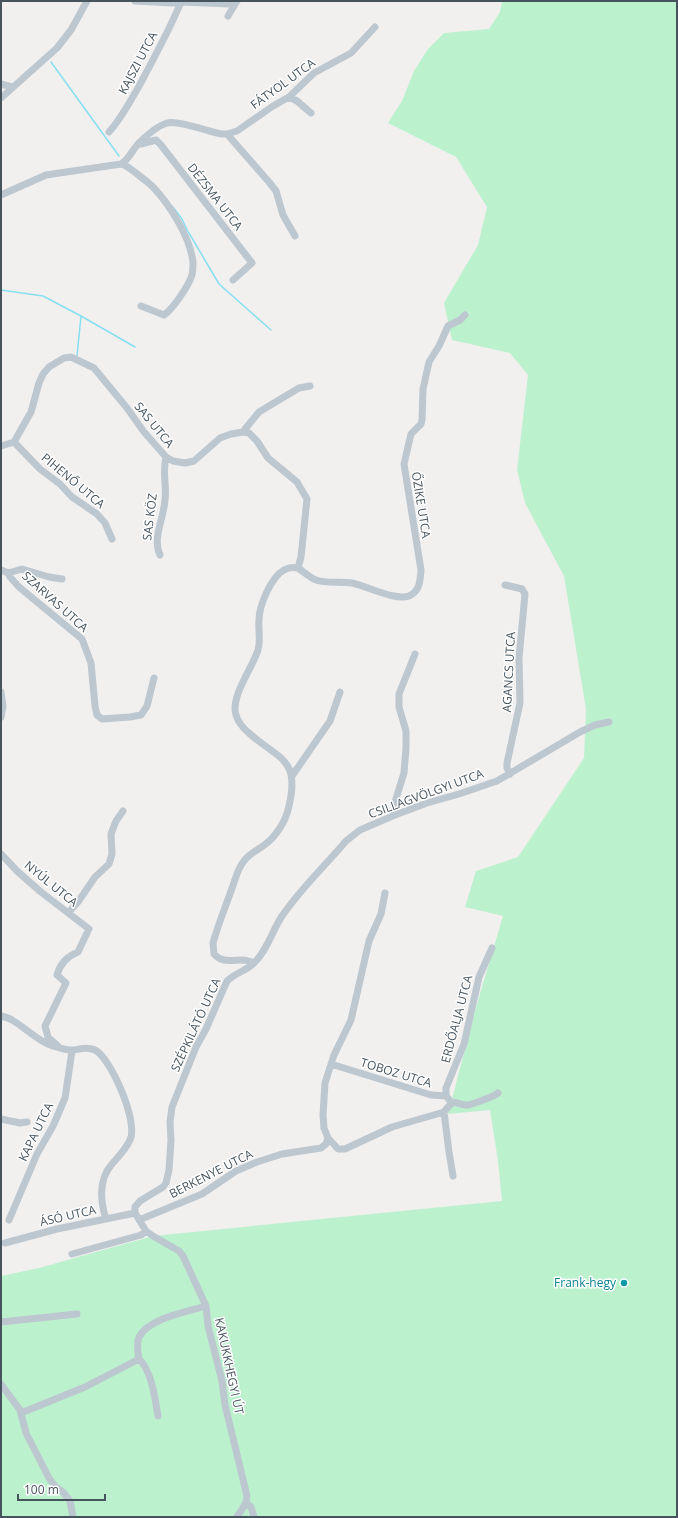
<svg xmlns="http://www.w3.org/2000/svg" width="678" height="1518" viewBox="0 0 678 1518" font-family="'Open Sans',sans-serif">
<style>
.green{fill:#bcf1ce}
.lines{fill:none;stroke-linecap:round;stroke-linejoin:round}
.stream{stroke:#87dff0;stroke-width:1.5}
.street{stroke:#bcc7cf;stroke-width:7}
.culture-dot{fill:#0f9aa8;stroke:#fff;stroke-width:1.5}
.labels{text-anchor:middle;stroke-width:3;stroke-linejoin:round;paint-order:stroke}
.street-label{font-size:12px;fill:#46545e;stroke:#fff}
.culture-label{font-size:12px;fill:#0d838f;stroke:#fff;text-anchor:end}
</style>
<rect width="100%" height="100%" fill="#f2efef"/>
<path class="green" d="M502,1H677V1517H1V1276L39,1268L153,1236L502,1201L498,1161L490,1110L448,1114L477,1004L503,916L465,907L476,871L518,857L584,758L586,709L564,576L525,503L517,470L528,375L510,353L452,340L444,303L478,245L487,207L456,157L388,123L402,101L414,71L428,49L444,33L489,29L500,12Z"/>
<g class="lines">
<path class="stream" d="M51,62L119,156
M172,206L182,219L188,232
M189,233L219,284L271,330
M1,290L43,296L81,316L135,347
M77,356L81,316"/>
<path class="street" d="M135,1L172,3L181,2L230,4L237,1
M228,16L237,1
M1,84L12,87
M289,97L297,101L311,113
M1,98L57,48L71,30L87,1
M109,132C121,119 129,103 138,88C153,60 169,31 181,2
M227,134L269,182L276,191L283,215L295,236
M141,144L156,140L161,145L252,263L233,280
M121,164C127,165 131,170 136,173C142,178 148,182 153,187C170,205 190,237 193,262C193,266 193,271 192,275C189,285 173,309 164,315L141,306
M1,195L46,175L121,164C129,160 132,150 139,143C146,136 157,126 167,123C178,120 210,132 222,134H227L237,131L273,106L289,97L314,73L351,53L375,27
M246,432L245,429L259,412L299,388L310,386
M14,442L40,469L60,484L72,497L97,514L105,523L112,539
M1,446L14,442L31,412L39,383L43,374L49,367L64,358L71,357L94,368L127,408L144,432L166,457L173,461L185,463L194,461L220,438L231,434L243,432L249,433L257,441L268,458L297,482L307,499L301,557L298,568
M160,555C152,538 164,518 165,500C167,485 162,473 166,457
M298,568C304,572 309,577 316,580C327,584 341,581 352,583C367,586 395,601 409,596C420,591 420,581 421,570L404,464L411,434L421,424L422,420L423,389L429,362L439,346L448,326L460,320L465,315
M1,570L8,573L10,577L19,587L82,639L91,663L95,706L97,715L102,719L130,717L141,715L147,706L154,678
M8,573L22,569L49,577L62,579
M505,585L522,589L525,594L519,658L520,703L507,763V768L510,774
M1,692L3,706L1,717
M292,776L330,721L340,692
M395,815L394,805L404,773L406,748V731L399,707V694L415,654
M1,854L18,872L41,892L89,929
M69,912L78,902L95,877L109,864L112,854L111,834L116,821L123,811
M254,963C267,951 272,931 282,916C300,889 325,866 346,841L360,830L395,815L427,803L459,794L497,781L580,732L595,725L609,722
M1,1016C5,1017 9,1018 12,1020C26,1028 38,1042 53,1046C59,1048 65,1050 71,1050C78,1051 84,1045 95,1050C111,1058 139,1123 130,1140C126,1149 118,1157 112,1164C98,1180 100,1200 106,1219
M59,1047L48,1037L45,1026L66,983L57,975C60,964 68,956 78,952L87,933
M331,1064L431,1095L446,1096L452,1103
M446,1096V1088L464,1044L479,977L492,948
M1,1119L20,1123L27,1122
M328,1138L324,1128L323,1115L325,1083L334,1055L351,1020L369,941L381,914L385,893
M453,1176L449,1152L444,1112C457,1095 454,1106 468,1105C473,1104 495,1096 498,1093
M9,1220L37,1154L53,1126L65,1098L72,1051
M139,1220L202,1194L236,1171L257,1162L282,1154L321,1148L326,1144L328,1138L338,1149H345L392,1127L444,1112
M5,1243L57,1229L135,1213
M72,1254L141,1235L146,1231
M1,1322L77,1314
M139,1359C152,1371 155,1399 158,1416
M1,1384L20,1410L26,1433L49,1478L55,1486L63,1492L70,1501L73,1517
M21,1413L85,1387L139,1359C138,1352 136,1344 139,1337C149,1318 187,1312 206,1306
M246,1503L251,1507L254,1517
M237,1517L246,1503L247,1496L225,1405L222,1381L208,1326L206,1306L183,1256L179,1251L153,1236L146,1231L135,1213V1207L140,1201L163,1187L166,1183L169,1170L171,1140L170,1122L172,1107L196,1047L206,1029L227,981C235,973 246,971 254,963C241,955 225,967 214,954L213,943C218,925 225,908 231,891C235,881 237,869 244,861C249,854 256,851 263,846C276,837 286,821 289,806C300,759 280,760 250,734C244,729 238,723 236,715C230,697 252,669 258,650C261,640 258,631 259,620C259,606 271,577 284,570C289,567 293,567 298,568"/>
</g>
<circle class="culture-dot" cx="624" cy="1283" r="4"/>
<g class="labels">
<g class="street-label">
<text transform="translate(138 63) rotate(-62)" y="4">KAJSZI UTCA</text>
<text transform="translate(283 84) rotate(-36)" y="4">FÁTYOL UTCA</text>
<text transform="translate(215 197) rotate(52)" y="4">DÉZSMA UTCA</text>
<text transform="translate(154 425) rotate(51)" y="4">SAS UTCA</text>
<text transform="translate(73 481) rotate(40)" y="4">PIHENŐ UTCA</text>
<text transform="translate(421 505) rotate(81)" y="4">ŐZIKE UTCA</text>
<text transform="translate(150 517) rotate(-83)" y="4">SAS KÖZ</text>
<text transform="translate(55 602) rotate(42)" y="4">SZARVAS UTCA</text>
<text transform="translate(509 672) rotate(-87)" y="4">AGANCS UTCA</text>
<text transform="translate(426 794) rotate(-20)" y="4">CSILLAGVÖLGYI UTCA</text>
<text transform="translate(51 884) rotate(39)" y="4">NYÚL UTCA</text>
<text transform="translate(457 1019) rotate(-75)" y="4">ERDŐALJA UTCA</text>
<text transform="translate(196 1025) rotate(-65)" y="4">SZÉPKILÁTÓ UTCA</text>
<text transform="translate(396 1073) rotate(17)" y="4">TOBOZ UTCA</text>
<text transform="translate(36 1132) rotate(-64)" y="4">KAPA UTCA</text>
<text transform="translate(211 1174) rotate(-27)" y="4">BERKENYE UTCA</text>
<text transform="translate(68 1216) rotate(-13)" y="4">ÁSÓ UTCA</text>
<text transform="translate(229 1366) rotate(78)" y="4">KAKUKKHEGYI ÚT</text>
</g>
<g class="culture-label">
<text x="616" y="1287">Frank-hegy</text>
</g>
</g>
<rect width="678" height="1518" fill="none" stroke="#46545e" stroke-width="4"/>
<path d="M18 1494v6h87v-6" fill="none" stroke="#46545e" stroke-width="2"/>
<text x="24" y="1494" font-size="12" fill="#46545e" stroke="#ffffff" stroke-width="3" paint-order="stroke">100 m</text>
</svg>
